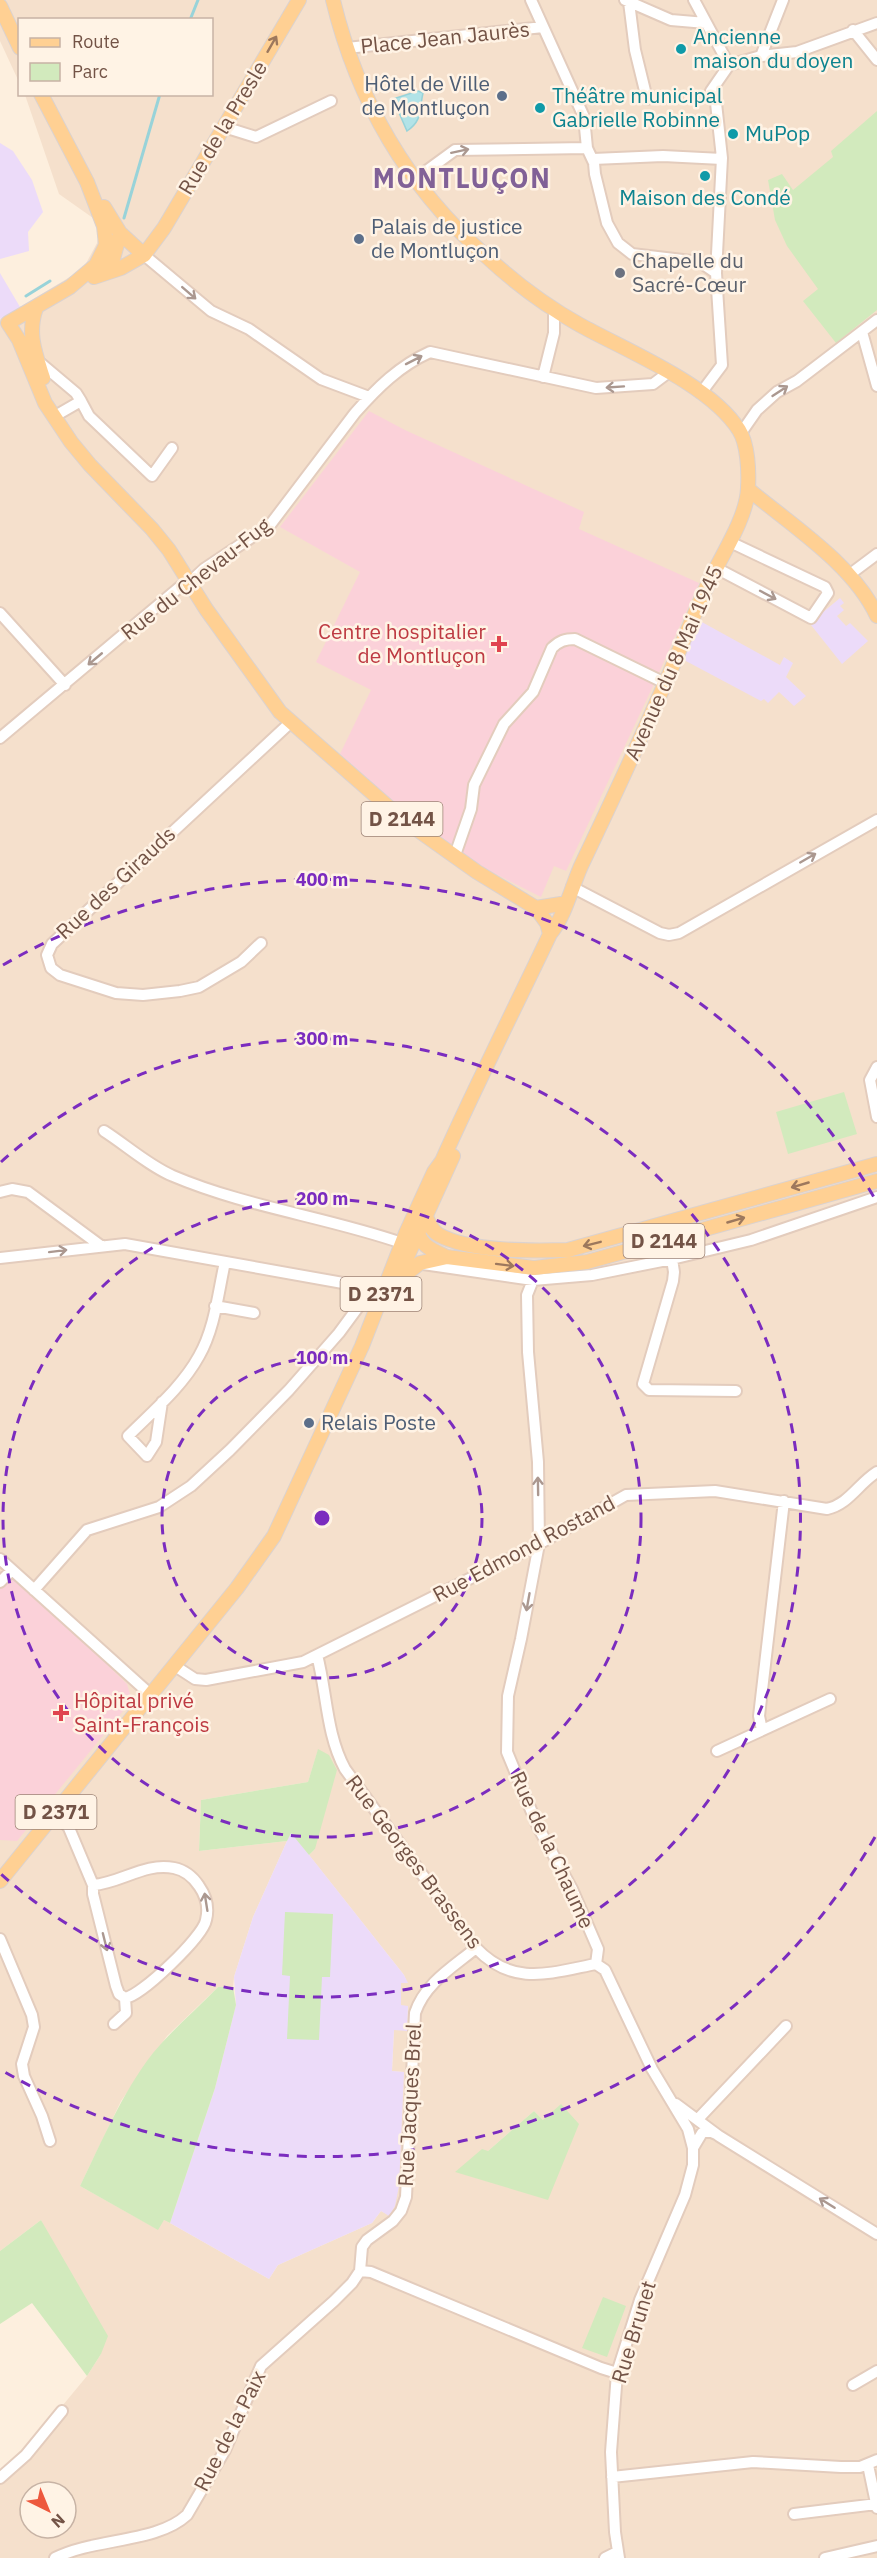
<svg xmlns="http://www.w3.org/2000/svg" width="877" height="2558" viewBox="0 0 877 2558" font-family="'IBM Plex Sans',sans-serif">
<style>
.residential{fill:#f5e0cc;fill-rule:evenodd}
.education{fill:#ecdbf9}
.medical{fill:#fbd1d9}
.green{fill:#d2eabd}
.water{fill:#b2e3e7;stroke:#98d3d9;stroke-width:1.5}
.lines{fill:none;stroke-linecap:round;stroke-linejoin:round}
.stream{stroke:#98d3d9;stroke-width:3}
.minor-casing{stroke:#e3ccbd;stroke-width:14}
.major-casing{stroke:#dbd2cf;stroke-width:16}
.minor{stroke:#fff;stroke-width:10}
.major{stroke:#ffd093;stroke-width:14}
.oneway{stroke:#9d785d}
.oneway2{stroke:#ab9890}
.ring{fill:none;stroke:#7b2cbf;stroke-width:3;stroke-dasharray:10 8}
.culture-dot{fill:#0f9aa8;stroke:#fff3e5;stroke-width:2}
.service-dot{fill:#5c6f8a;stroke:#fff3e5;stroke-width:2}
.worship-dot{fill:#6b7280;stroke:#fff3e5;stroke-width:2}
.health-dot{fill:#e0444e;stroke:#fff3e5;stroke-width:2}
.labels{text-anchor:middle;stroke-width:5;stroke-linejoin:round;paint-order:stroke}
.shield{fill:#fff3e5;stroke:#9d8376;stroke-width:1.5}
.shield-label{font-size:20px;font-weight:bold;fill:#735346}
.culture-label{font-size:21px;fill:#0d838f;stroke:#fff3e5;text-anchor:start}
.street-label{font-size:21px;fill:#735346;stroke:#fff3e5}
.service-label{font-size:21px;fill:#4e5e75;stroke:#fff3e5;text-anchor:start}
.worship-label{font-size:21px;fill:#5b616d;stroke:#fff3e5;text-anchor:start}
.health-label{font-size:21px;fill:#be3a42;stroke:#fff3e5;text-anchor:end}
.district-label{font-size:27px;font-weight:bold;letter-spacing:1.5px;fill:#816197;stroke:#fff3e5}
.centre{fill:#7b2cbf;stroke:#fff3e5;stroke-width:3}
.ring-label{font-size:18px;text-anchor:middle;font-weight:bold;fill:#7b2cbf;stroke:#fff3e5;stroke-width:5;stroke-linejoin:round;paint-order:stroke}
</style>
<rect width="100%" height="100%" fill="#fdefde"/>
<path class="residential" d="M0,0H877V2558H0V2471L24,2452L87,2376L101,2354L41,2220L0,2251V319L83,269L97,243L99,235L93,218L59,194L25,95L212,94V20H20L19,82L0,41ZM318,1750L315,1849L309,1855L404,1975L407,1983L401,1982V2006H408L407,2030H394L392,2071L404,2072L389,2215L381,2211L372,2223L278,2265L269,2279L170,2223L164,2220L157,2229L80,2186L121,2101L167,2036L218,1987H233L234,1977L253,1917L287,1841L199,1851L201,1800L308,1782ZM534,2111L543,2120L488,2151ZM30,2492H66V2528H30Z"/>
<path class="education" d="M0,143L13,151L32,180L43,212L28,232L29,251L0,259Z
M0,273L20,307L0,319Z
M840,598L844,603L840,606L844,610L837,616L846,626L850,623L868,641L842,664L811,625L822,613Z
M700,621L780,665L784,657L793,663L786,677L806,696L794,706L779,692L768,703L764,699L761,701L684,660Z
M291,1832L404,1975L408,1983H401V2005L408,2006L407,2031L394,2030L392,2071L404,2072L399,2186L395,2206L389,2216L381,2211L372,2223L278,2265L269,2279L170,2223L215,2088L236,2005L234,1977L253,1917Z"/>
<path class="medical" d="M369,411L405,430L584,512L579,529L699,583L653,686L566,871L554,866L541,897L486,869L402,809L340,754L371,690L316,662L360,572L280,527Z
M10,1577L79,1637L127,1684L132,1700L17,1841L0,1840V1589Z"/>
<path class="green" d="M877,111V310L836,343L803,301L818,289L787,246L775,220L768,180L782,174L793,190L833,157L831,151Z
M844,1092L857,1134L788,1154L776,1112Z
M318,1749L329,1755L337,1770L315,1849L309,1855L291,1833L287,1841L199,1851L201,1800L308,1782Z
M285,1912L333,1914L330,1977H322L319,2040L287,2039L290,1976L282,1975Z
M218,1987H233L236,2005L215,2088L170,2223L164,2220L158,2230L80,2186C102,2141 122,2093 153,2053C173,2029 197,2009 218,1987Z
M561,2104L579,2124L548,2200L455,2172L482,2149L488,2151L534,2111L543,2120Z
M41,2220L108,2336L101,2354L87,2376L32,2303L0,2324V2251Z
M603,2297L626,2306L607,2357L582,2348Z"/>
<path class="water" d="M418,91L423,93C419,110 423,120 407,131L393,99Z"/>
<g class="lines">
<path class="stream" d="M190,20L198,0
M124,218L160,94
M26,296L50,281"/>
<g class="minor-casing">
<path id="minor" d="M625,0L671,20L706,23
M694,0L729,65
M629,2L635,50L647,99
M853,30L877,60
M347,48L543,27
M761,56L783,0
M729,65L761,56L797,52L877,23
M224,127L256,137L331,101
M587,148L594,163L595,174L607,223L618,243L632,254L700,262L716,273
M593,159L663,156L722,159
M414,180L455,150L587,148L584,117L531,0
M144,255L211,311L249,329L321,379L369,397
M862,332L877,386
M38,361L76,393L81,401L55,416
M543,377L554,333V310
M701,393L722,365L716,273L722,158L716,103L711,91L729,65
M81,401L89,416L152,476L172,448
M741,433L757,410L777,392L797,381L877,320
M716,568L811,618L828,593L825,587L730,542
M849,575L877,554
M0,613L65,685
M0,738L181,586L189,583L204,569L270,525L355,413C377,388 399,366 430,352L596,388L653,384L669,372
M455,855L471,809L474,785L504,724L533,692L552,648C559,641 565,639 575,639L665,683
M572,887L660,933L669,935L679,933L877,820
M261,943L241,962L199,987L180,991L143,995L116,993L60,975L51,968L47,955L52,944L291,722
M877,1067L870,1080L877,1117
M104,1131C126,1145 149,1166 173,1176C246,1207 327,1217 402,1243
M0,1192L12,1189L28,1192L101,1246
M0,1258L125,1244L343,1283L390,1295
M672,1259L674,1272L673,1281L643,1384L649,1390L736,1391
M423,1264L533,1280L592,1275L672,1259L751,1240L877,1197
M533,1280L527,1295L528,1352L538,1462L539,1544L521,1639L508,1696L507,1752L538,1827L572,1889L598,1949L596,1964
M215,1306L254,1313
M162,1402L156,1442L147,1456L128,1436C153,1411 182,1387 199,1356C215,1328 218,1293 225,1262
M0,1559L151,1695
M0,1582L12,1570
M34,1590L87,1530L159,1507L191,1486L230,1450L289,1390L339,1333L367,1295
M317,1655C327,1693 326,1734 345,1769L476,1948C513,1987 550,1973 596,1964
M175,1666L195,1679L206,1680L303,1662L539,1544L626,1495L715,1491L827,1509C849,1504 858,1484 877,1472
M762,1730L759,1716L784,1501
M717,1751L830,1699
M56,1813L69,1828L93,1885V1894L116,1986L119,1994L125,1998C141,1996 203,1937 206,1920C209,1908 206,1896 199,1886C193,1877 184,1870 174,1868C145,1862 121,1883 93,1885
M0,1939L32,2015L34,2027L22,2064L24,2076L42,2116L50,2141
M596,1964L605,1970L652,2069L688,2129L693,2148V2165L685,2195L640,2300L617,2373L611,2452L615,2532L619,2558
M114,2024L126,2013L125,1998
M676,2104L719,2136L877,2234
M698,2119L786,2026
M693,2148L702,2133L709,2131L716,2134
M360,2271L362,2247L367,2240L393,2221L401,2211L406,2197L415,2013C425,1983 453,1967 476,1948
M853,2385L877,2371
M868,2465L877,2508
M612,2477L753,2462L841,2467H860L877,2460
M0,2478L26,2455L62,2411
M794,2514L877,2504
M55,2558C94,2538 157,2543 187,2515L225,2450L261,2366L334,2301L352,2283L360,2271L371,2272L601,2368L617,2373
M605,2558L617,2552
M825,2558L877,2546"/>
</g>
<g class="major-casing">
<path id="major" d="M0,6L20,48
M41,94L87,182L104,226L106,245L96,265L70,287L8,323L19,340L45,403L71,442L90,465L152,529L169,550L206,609L280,712L401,818L477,872L536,908L547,923L550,934
M104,207L120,233L144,255
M99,273L113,259L120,233
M94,277L121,268L144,255L164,228L299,0
M36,308C27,333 35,353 43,378
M748,489C791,525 853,564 877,616
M536,908L561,904
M426,1217C429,1224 432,1231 439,1235C470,1252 533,1251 568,1250L877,1164
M417,1227C419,1246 432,1250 447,1257
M398,1277L453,1156
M396,1282L420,1263L447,1257L534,1268L587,1262L877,1181
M0,1881L237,1588L274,1536L362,1346L406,1233L434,1172L442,1161C476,1085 514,1010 550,934C565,916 571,889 581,866C612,801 642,736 671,670C683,641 695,612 708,584C721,556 747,518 748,488C749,472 748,444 739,430C710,384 627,351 580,325C546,306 514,282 486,256C408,188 357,100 333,0"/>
</g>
<use href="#minor" class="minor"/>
<use href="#major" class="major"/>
</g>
<defs><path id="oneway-shaft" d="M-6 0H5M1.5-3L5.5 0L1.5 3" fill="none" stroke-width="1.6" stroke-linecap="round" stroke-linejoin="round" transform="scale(1.5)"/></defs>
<g class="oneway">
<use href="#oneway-shaft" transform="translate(272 44) rotate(-60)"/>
<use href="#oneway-shaft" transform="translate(800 1185) rotate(164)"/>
<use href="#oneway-shaft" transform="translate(736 1220) rotate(-16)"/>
<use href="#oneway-shaft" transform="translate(592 1244) rotate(166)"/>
<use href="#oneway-shaft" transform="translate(505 1265) rotate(7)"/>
</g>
<g class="oneway2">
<use href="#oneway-shaft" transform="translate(460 151) rotate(-12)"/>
<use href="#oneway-shaft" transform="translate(189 293) rotate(41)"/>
<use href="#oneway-shaft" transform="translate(414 360) rotate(-27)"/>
<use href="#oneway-shaft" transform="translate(615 387) rotate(176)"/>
<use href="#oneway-shaft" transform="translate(780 391) rotate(-33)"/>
<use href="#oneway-shaft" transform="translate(768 595) rotate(28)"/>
<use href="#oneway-shaft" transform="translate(95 659) rotate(140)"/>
<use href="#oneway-shaft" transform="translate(808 858) rotate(-30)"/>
<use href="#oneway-shaft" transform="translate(58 1251) rotate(-7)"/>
<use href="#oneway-shaft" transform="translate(538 1486) rotate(-91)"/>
<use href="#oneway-shaft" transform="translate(528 1602) rotate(100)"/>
<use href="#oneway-shaft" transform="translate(206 1902) rotate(-99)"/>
<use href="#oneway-shaft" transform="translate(105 1942) rotate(76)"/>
<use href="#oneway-shaft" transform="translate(827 2203) rotate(-148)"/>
</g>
<g class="ring">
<circle cx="322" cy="1518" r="160"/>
<circle cx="322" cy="1518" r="319"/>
<path d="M1 1162A479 479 0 1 1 1 1874"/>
<path d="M875 1837A638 638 0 0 1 3 2071M3 965A638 638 0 0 1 875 1199"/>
</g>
<g class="culture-dot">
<circle cx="681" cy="49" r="6"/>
<circle cx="540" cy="108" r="6"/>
<circle cx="733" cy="134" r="6"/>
<circle cx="705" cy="176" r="6"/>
</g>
<g class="service-dot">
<circle cx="502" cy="96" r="6"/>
<circle cx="359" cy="239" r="6"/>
<circle cx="309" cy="1423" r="6"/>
</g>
<circle class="worship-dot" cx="620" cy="273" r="6"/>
<g class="health-dot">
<path d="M496 635h6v6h6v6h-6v6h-6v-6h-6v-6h6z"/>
<path d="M58 1704h6v6h6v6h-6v6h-6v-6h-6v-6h6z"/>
</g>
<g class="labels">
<g class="shield">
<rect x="361.5" y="802" width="81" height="34" rx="4.5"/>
<rect x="623.5" y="1224" width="81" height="34" rx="4.5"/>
<rect x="340.5" y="1277" width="81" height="34" rx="4.5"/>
<rect x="15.5" y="1795" width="81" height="34" rx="4.5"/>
</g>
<g class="shield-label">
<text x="402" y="826">D 2144</text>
<text x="664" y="1248">D 2144</text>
<text x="381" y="1301">D 2371</text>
<text x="56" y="1819">D 2371</text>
</g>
<g class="culture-label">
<text x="693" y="44">Ancienne<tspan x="693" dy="24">maison du doyen</tspan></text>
<text x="552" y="103">Théâtre municipal<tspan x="552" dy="24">Gabrielle Robinne</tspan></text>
<text x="745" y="141">MuPop</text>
<text x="705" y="205" text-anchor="middle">Maison des Condé</text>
</g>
<g class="street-label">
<text transform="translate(445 38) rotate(-6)" y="7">Place Jean Jaurès</text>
<text transform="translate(223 128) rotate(-59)" y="7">Rue de la Presle</text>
<text transform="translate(196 579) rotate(-38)" y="7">Rue du Chevau-Fug</text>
<text transform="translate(674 663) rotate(-66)" y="7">Avenue du 8 Mai 1945</text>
<text transform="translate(116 883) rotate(-43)" y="7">Rue des Girauds</text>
<text transform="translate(524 1549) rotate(-28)" y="7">Rue Edmond Rostand</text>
<text transform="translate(552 1850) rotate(65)" y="7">Rue de la Chaume</text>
<text transform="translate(414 1862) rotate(53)" y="7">Rue Georges Brassens</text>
<text transform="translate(410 2105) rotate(-87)" y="7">Rue Jacques Brel</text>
<text transform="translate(634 2332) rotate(-73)" y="7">Rue Brunet</text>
<text transform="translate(230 2431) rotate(-63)" y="7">Rue de la Paix</text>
</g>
<g class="service-label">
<text x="490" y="91" text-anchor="end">Hôtel de Ville<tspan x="490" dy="24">de Montluçon</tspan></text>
<text x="371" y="234">Palais de justice<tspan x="371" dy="24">de Montluçon</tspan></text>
<text x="321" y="1430">Relais Poste</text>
</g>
<g class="worship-label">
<text x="632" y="268">Chapelle du<tspan x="632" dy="24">Sacré-Cœur</tspan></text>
</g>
<g class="health-label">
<text x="486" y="639">Centre hospitalier<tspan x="486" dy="24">de Montluçon</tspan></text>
<text x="74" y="1708" text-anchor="start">Hôpital privé<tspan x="74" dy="24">Saint-François</tspan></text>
</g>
<g class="district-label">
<text x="462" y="188">MONTLUÇON</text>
</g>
</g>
<circle cx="322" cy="1518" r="9" class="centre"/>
<g class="ring-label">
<text x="322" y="886">400 m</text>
<text x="322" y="1045">300 m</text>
<text x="322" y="1205">200 m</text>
<text x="322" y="1364">100 m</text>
</g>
<rect x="18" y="18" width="195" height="78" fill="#fff3e5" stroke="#c7b3a5" stroke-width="1.5"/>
<rect x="30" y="38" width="30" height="9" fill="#ffd093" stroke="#c7b3a5" stroke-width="1.5"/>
<text x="72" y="48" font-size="18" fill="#735346">Route</text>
<rect x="30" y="63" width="30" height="18" fill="#d2eabd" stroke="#c7b3a5" stroke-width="1.5"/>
<text x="72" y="78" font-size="18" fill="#735346">Parc</text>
<g transform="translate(48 2510) rotate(137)"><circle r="28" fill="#fff3e5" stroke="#c7b3a5" stroke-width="1.5"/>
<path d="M0-4.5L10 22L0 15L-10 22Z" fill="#ed583d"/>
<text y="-9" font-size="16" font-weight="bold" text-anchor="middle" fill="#735346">N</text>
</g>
</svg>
